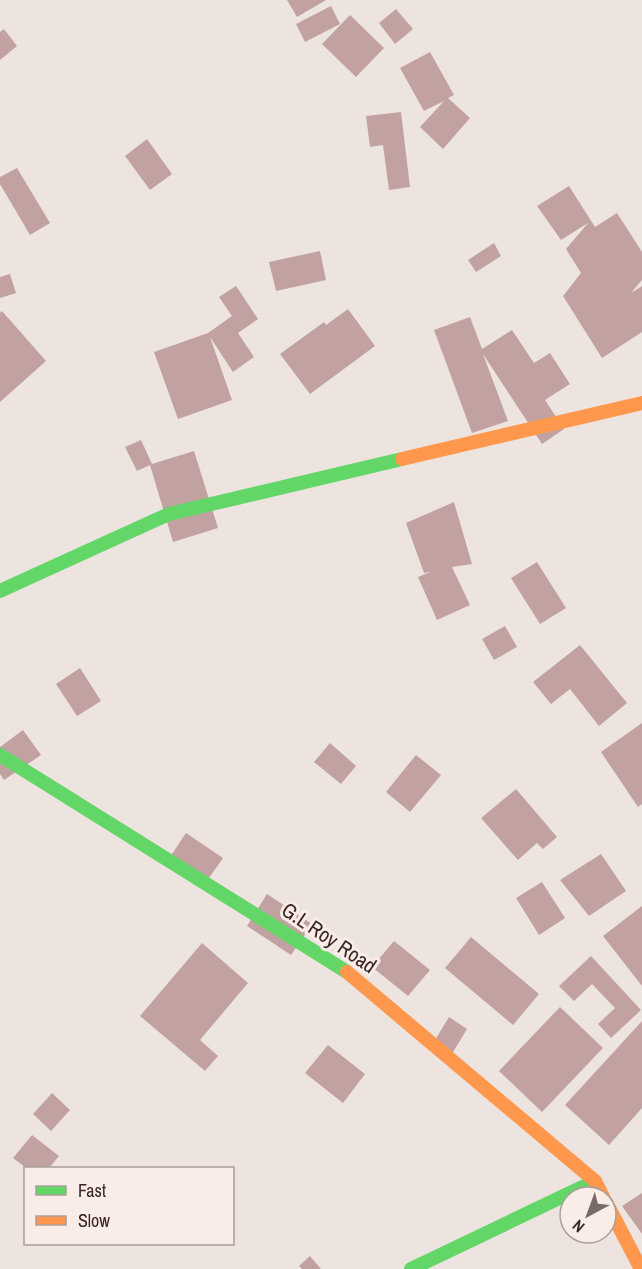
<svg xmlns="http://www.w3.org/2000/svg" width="642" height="1269" viewBox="0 0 642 1269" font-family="'Archivo Narrow',sans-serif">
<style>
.building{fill:#c2a2a1}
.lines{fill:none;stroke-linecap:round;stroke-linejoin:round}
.fast{stroke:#63d668;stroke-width:14}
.slow{stroke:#ff974d;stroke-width:14}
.labels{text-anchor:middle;stroke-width:6;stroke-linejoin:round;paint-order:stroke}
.street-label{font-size:21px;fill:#372827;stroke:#faece7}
</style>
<rect width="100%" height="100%" fill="#ede4e0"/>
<path class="building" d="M287,0H326L297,17Z
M331,6L340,24L305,42L296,24Z
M396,9L413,29L395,44L379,23Z
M350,15L384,48L356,77L322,44Z
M4,29L17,46L0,60V32Z
M430,52L454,95L448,98L470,118L443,149L420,127L444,101L424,111L400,68Z
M401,112L410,187L389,190L383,145L370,147L366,116Z
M147,139L172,174L150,190L125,156Z
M17,168L50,223L30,235L0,184V177Z
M569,186L595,227L617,213L642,252V280L631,293L642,286V332L602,358L563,296L581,273L566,249L588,223L561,240L537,206Z
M494,243L501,256L476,272L468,260Z
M320,251L326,280L276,291L269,262Z
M10,274L16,293L0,298V277Z
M236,286L258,319L238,333L254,357L233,372L210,337L232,400L178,419L154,352L208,333L232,316L219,297Z
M348,309L375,346L310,394L280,354L324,322L326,325Z
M2,311L46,361L0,402V313Z
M470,317L482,349L512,330L534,363L550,353L570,384L545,400L564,429L542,444L483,354L508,421L472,433L434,330Z
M141,440L152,464L194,451L218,528L173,542L150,465L137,471L125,447Z
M454,502L472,564L452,567L470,605L437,620L418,577L430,572L424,573L406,523Z
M537,562L566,608L540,624L511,578Z
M505,626L517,647L494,660L482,639Z
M580,645L627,703L599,726L570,689L551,704L533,682Z
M80,668L101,701L77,716L56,684Z
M642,723V804L638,807L601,752Z
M23,730L41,755L4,780L0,774V747Z
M330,743L356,766L341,784L314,762Z
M416,755L441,775L410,812L386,792Z
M516,789L557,837L543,849L537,843L518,860L481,818Z
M186,833L223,858L204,885L168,860Z
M601,854L626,891L589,916L560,880Z
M542,882L565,918L539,935L516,898Z
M267,894L312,924L291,955L247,926Z
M642,906V986L603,936Z
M471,937L539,994L513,1025L445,968Z
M394,941L430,970L408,996L372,967Z
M202,943L248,983L200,1040L218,1056L205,1071L140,1016Z
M591,956L641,1010L611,1038L598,1024L615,1008L592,984L574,1001L559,986Z
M560,1007L603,1048L542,1112L499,1071Z
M449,1017L467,1029L450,1057L432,1045Z
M642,1021V1108L609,1145L565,1105Z
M328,1045L365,1074L343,1103L305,1073Z
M52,1093L70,1110L51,1131L33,1114Z
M32,1135L59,1156L49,1168H26L13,1158Z
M642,1193V1234L622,1206Z
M310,1256L321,1269H302L299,1266Z"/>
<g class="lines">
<path class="fast" d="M0,591L169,514L402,459
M0,755L347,972
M411,1269L595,1181"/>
<path class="slow" d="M402,459L642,403
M347,972L595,1181L603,1197
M606,1202L641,1269"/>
</g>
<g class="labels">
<g class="street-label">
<text transform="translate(329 938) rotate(34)" y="7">G.L Roy Road</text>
</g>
</g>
<rect x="24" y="1167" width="210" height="78" fill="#faece7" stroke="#ac9e9a" stroke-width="1.5"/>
<rect x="36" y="1186" width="30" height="9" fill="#63d668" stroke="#ac9e9a" stroke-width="1.5"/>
<text x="78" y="1197" font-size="18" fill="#372827">Fast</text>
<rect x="36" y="1216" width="30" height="9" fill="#ff974d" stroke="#ac9e9a" stroke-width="1.5"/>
<text x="78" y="1227" font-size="18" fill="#372827">Slow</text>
<g transform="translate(588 1215) rotate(221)"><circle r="28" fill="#faece7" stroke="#ac9e9a" stroke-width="1.5"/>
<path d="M0-4.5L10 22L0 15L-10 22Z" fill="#776a68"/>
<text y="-9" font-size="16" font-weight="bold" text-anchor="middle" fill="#372827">N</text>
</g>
</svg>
